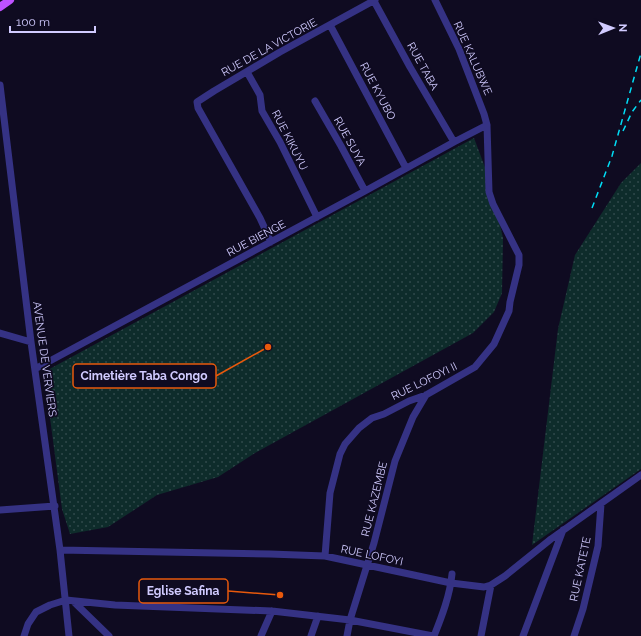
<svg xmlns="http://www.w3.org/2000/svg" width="641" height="636" viewBox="0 0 641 636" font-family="Raleway,sans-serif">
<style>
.grass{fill:url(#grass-dots)}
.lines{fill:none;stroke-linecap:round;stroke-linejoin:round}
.minor{stroke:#353284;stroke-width:7}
.major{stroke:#be52ff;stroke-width:8}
.rail{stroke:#00def6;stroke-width:1.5;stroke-dasharray:6 5;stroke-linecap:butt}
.labels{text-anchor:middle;stroke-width:3.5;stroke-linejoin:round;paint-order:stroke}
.street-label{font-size:11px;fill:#d1cbff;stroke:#0f0b21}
.leader{fill:none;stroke:#e8590c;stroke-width:1.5}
.callout-dot{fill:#e8590c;stroke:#0f0b21;stroke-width:1.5}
.callout{fill:#0f0b21;stroke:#e8590c;stroke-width:1.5}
.callout-label{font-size:12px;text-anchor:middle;font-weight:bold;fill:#d1cbff}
</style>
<defs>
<pattern id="grass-dots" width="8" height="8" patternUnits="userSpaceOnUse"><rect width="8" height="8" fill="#0e2c2b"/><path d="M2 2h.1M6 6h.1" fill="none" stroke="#30494b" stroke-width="1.8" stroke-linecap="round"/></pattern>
</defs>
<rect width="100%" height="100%" fill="#0f0b21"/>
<path class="grass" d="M474,138L489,178L503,238L502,293L494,312L473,333L255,453L218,477L157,495L108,527L70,534L62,509L44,372Z
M641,163V469L532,545L558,329L575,255L621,183Z"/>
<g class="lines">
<path class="minor" d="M374,1L410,67L454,142
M330,25L406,168
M247,72L260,95L262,111L280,142L317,217
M0,85L31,342L60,550L69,636
M315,101L341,146L365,191
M271,242L260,218L198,108L197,102L214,91L280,52L375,0
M0,333L31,342
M35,369L365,191L454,142L487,125
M0,510L55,506
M60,550L270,554L325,556L451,583L484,587L491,585L505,576L551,539L641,475
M325,556L330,493L340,454L345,444L359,428L372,418L384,414L409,401L426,395L475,367L494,344L509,311L510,302L519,265V255L493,204L489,192L487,125L484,114L459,49L435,0
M74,602L109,636
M24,636L28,624L36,612L50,605L66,600L115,605L272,611L350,620L433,636
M261,636L272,611
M311,636L318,616
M347,636L350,620L374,543L395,461L413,417L426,395
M434,636C442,616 450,595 452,574
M481,636L491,585
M523,636L563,530
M574,636L583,609L598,546L601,504"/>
<path class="major" d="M0,7L10,0"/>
<path class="rail" d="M623,131L632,112L641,100
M592,208L612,156L641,53"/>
</g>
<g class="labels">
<g class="street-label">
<text transform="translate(269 47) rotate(-29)" y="4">RUE DE LA VICTORIE</text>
<text transform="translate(473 58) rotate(66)" y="4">RUE KALUBWE</text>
<text transform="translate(423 66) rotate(61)" y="4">RUE TABA</text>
<text transform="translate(378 91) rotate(62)" y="4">RUE KYUBO</text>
<text transform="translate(290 140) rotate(63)" y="4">RUE KIKUYU</text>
<text transform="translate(350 141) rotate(61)" y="4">RUE SUYA</text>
<text transform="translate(256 238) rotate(-28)" y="4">RUE BIENGE</text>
<text transform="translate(45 359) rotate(82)" y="4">AVENUE DE VERVIERS</text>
<text transform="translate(424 381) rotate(-26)" y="4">RUE LOFOYI II</text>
<text transform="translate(374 499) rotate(-76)" y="4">RUE KAZEMBE</text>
<text transform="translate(372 555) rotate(12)" y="4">RUE LOFOYI</text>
<text transform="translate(580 569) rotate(-78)" y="4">RUE KATETE</text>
</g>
</g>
<path class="leader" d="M268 347L216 376M280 595L228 591"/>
<g class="callout-dot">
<circle cx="268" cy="347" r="4"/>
<circle cx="280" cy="595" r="4"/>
</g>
<g class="callout">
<rect x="73" y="364" width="143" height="24" rx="4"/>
<rect x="139" y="579" width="89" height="24" rx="4"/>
</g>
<g class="callout-label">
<text x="144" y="380">Cimetière Taba Congo</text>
<text x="183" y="595">Eglise Safina</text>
</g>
<g transform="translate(613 28) rotate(89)" stroke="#0f0b21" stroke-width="3" paint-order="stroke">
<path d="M0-3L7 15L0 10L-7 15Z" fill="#d1cbff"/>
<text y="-6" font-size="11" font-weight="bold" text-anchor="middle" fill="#d1cbff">N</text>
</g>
<path d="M10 26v6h85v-6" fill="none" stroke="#d1cbff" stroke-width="2"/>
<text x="16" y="26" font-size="12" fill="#d1cbff" stroke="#0f0b21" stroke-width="3" paint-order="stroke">100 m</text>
</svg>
